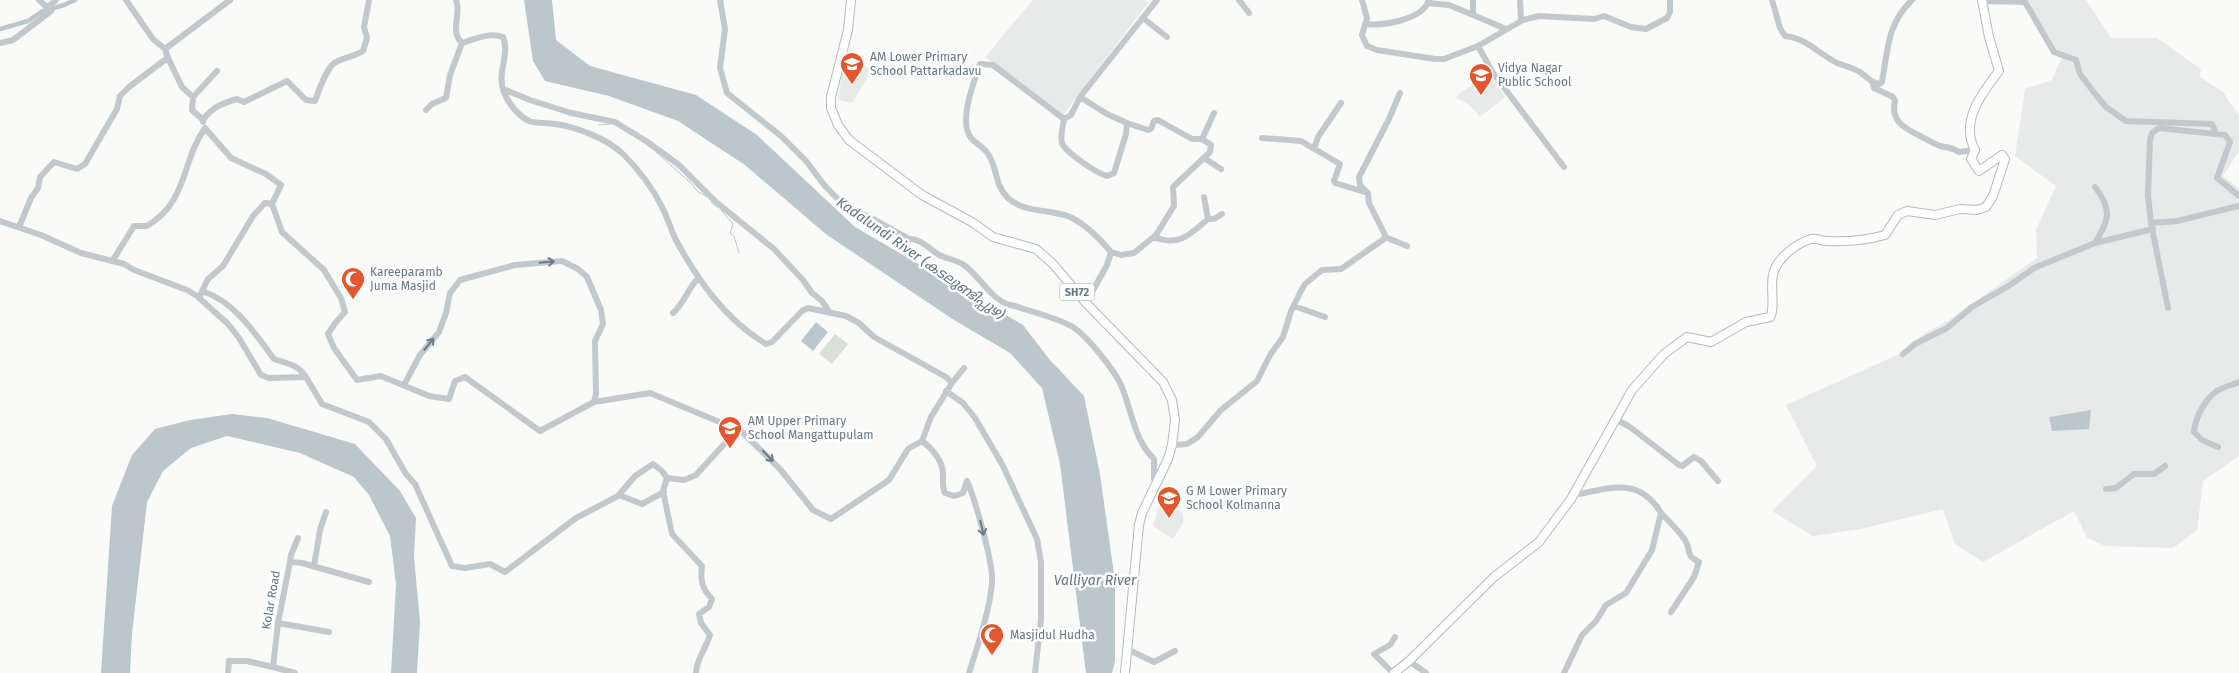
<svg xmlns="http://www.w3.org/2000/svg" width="2239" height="673" viewBox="0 0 2239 673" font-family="'Fira Sans','Noto Sans Malayalam',sans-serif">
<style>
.built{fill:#e8e9e9}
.green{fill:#dadfd7}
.water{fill:#bbc7cb}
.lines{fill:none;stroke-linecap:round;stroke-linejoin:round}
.stream{stroke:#bbc7cb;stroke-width:1}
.canal{stroke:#bbc7cb;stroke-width:4.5}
.major-casing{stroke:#b5babe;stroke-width:10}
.minor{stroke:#c3c8cc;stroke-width:6}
.major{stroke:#fff;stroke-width:8}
.oneway{stroke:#6a7a87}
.labels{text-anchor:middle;stroke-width:5;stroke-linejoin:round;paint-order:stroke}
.shield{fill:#fff;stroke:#939fa8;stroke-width:1}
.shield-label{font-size:11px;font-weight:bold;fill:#657683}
.poi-label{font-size:12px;fill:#657683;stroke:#fff;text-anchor:start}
.street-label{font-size:12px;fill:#657683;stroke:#fff}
.water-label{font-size:14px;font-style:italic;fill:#60757c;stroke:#fff}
</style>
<rect width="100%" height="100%" fill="#fafaf8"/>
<path class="built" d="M1033,0H1144L1148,3L1063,115L985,57Z
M2019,0H2086L2111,38H2157L2201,69L2200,77L2223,92L2239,116V151L2223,176L2239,188V456L2203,481L2197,530L2173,548L2105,546L2087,538L2074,511L1983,562L1955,544L1943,509L1861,529L1813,536L1772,511L1817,466L1786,405L1897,355L1927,332L1949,320L2037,258L2036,230L2056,186L2015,156L2025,89L2052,80L2062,57Z
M844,61L873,69L852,103L838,100Z
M1490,75L1505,97L1480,117L1470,105L1456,98L1458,94Z
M1172,505L1183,514V523L1173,539L1153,526L1159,507Z"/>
<path class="green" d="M835,334L848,344L832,364L819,354Z"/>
<path class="water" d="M524,0H552L556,40L590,66L696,95L757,135L855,227L1023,325L1050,360L1084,396L1100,474L1115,581V661L1112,673H1086L1060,464L1042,388L1010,353L954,320L827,235L745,165L678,121L609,96L545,81L533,61Z
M816,322L828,332L813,351L801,341Z
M2091,410L2089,429L2052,431L2049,417Z
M232,414L267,418L355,444L400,491L416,518L414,557L420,622L417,673H391L396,584L390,536L369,495L354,477L300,453L227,436L191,448L163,471L147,502L132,634L130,673H101L112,506L132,455L155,429L190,420Z"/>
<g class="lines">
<path class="stream" d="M599,125L611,124
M656,152L692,184L697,191L707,197
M711,202L717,207
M721,210L733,224L730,233L734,236L739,253"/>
<path class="canal" d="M0,29L28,21L41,12L64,5L75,0"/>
<g class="major-casing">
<path id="major" d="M851,0L848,30L831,97V108L838,125L849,140L922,195L972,222L993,237L1036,249L1053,264L1086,303L1163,382L1172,400L1173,407L1175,420L1172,445L1168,459L1142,513L1139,525L1125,673
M1394,673L1409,661L1494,577L1539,542L1571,499L1632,390L1664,354L1687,337L1711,342L1746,322L1770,317C1776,308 1769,284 1774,271C1779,257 1797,243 1811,239C1817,238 1821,241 1827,241C1845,242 1867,240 1885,235L1898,215L1907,211L1935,215L1960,209L1977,210L1986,207L1993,196L2005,159L2002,155L1979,171L1971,159L1975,150C1960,122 1981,94 1999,71L1989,37L1982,0"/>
</g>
<path class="minor" d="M126,0L153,39L165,49L168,58
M720,0L725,29L720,68L727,93L781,136L806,161L825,186L846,207L871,218L909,239C920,238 929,249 939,255C947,259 957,260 964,265C981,277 993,304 1015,306C1032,312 1054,317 1069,325C1084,331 1118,374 1123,390C1132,413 1135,441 1154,459V479L1158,482
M1239,0L1249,13
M1362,0L1367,18L1362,35L1367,46L1377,50L1435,59H1444L1478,46L1523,20L1539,16L1594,19L1604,16L1631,27L1646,29L1667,18L1670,12V0
M1473,0V15L1506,29
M1520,0L1521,20
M1772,0L1780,28L1785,36C1806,38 1819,54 1837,63C1845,66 1853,68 1860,72C1867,77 1871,83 1879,84L1882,82C1888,49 1887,24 1912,0
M1982,1L2025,2L2054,52L2076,60L2080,74L2096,95L2106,107L2126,121L2212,124L2216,133
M1428,3L1449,5L1473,15
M48,7L56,0
M1143,18L1167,37
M1365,24C1383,26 1423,20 1429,0
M0,43L13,40L51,11L39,0
M1478,46L1493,73L1564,167
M165,49L230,0
M1873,84L1874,88L1893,97L1895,101C1890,122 1906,129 1922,137C1928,140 1934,144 1940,146C1948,148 1952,147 1959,152L1975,150
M503,89L530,100L571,113L615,122L646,141L679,165L716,202L774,249L803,280L812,293L822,301L830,313
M193,97L217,71
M426,110L432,104L446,98L450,75L462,43
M1064,119C1063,126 1060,136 1062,143C1065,152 1098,174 1107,176L1114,173L1126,134L1127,123L1107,114L1080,97
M203,122V120C212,107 223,103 237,99L244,102L287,81L306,100L315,101C319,91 327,64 338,61C347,57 355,56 363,51L367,38L364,27L369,0
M1127,123L1148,130L1151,129L1154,121L1158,120L1192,139H1202
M1262,138L1301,141L1340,164L1334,181L1335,183L1368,193
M1314,149L1318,137L1341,103
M1204,158L1221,169
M1208,219H1214L1222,214
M0,221L41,235L81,253L124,264L134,270L187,290L197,296L228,324L239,338L261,375L269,378L306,377L322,404L369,422L386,439L406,474L415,484L452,566L465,568L490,564L505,572L576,518L618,496L635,476L653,464L662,471L667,478
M2151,223L2177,221L2239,206
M19,227L31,198L38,188L40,177L54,162L77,169L85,164L117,109L120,96L129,87L166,59L168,58L182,87L193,97L192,110L203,120
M1154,237C1178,247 1190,235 1208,219L1204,197
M1385,237L1407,246
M2095,243C2109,220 2113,210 2095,187
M1111,252L1121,255L1134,253L1156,235L1174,206L1173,187L1210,152L1211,145L1202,139L1214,113
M113,260L134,226H147C188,202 181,162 205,128L231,158L266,174L281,185L272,204L282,232L324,270L341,298L345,312L336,322L328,334L334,348L357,380L381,376L429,396L449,399L455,381L465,377L540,431L594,402L650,393L741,431L780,469L813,510L831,519L889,480L908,449L922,441L931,417L952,383L946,377L874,337L859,323L846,316L808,308L802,311L772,342L766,344C726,320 699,282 677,242C671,231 668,218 662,207C653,189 638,169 624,155C608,139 577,127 555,124C547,122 536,124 529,121C519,116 511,106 506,97C494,75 511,55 503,37C489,32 475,39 462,43C449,31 462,13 456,0
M202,291L208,279L223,266L253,216L265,203L272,204
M199,298L202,291C234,301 255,333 274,359C288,364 297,364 306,377
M1086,303L1107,265L1111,252C1100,239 1085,224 1070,217C1051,209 1024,213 1008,198C994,185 998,168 988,154C984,147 976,144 971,138C958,121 974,82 980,64L993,65L1064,119L1071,115L1080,97L1157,0
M1294,306L1325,317
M2168,308L2151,223L2148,195L2150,140L2152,133L2159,128L2225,135L2230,142L2217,178L2239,196
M673,313C684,303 688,289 698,278
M1903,354L1915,344L1947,328L1972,307L2010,285L2034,268L2095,243L2153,229
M952,383L964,368
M404,385L420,355L439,332L446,313L450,293L460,280L515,265L562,261L578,269L587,277L601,310L603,324L595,341L596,394L594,402
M946,391L963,403L975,418L1002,464L1037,539L1041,562V619L1035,673
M1615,419L1630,427L1679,465L1682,466L1694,457L1701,461L1718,481
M922,441C932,448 943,461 943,474C943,480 942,487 945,493L954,496L963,493L967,481
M1172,445L1187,444L1198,437L1221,410L1257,381L1270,355L1283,337L1291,311L1301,291L1305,284L1322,270L1341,269L1384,239L1385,235L1369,203L1368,193L1360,185L1359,177L1389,119L1400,93
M2218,447L2202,440L2194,432C2195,418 2205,399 2217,391C2223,387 2232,385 2239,382
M667,478L663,491L672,534L702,566C700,580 702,589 712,599L709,607L699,614L701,623L710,635C706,648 696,660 696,673
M667,478L684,480L696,475L726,442L730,427
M967,481C975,499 994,565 992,583C989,614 978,644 969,673
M2106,489L2116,488L2134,474H2154L2165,466
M619,495L642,504L664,492
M1661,513C1669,522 1679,530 1685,540C1692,551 1684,554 1699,562L1694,577L1671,612
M290,562L291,555L298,538
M314,566L320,530L326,512
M278,623L329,632
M1129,650L1154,662L1175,651
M1409,661L1426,673
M273,667L295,673
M228,673L229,661H247L273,667L278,623L290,562L302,563L369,582
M1393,673L1374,654L1390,645L1395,637
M1564,673L1582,635L1596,621L1606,605L1626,593L1652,550L1661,513C1640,478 1612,487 1580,494L1575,492"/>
<use href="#major" class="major"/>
</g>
<defs><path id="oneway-shaft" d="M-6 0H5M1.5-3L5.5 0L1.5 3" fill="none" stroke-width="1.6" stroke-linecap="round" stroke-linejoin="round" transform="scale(1.25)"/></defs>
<g class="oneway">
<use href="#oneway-shaft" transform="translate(547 262) rotate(-5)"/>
<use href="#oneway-shaft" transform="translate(429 344) rotate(-51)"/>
<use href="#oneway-shaft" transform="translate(768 456) rotate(47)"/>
<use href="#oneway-shaft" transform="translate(982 528) rotate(77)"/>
</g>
<defs>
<g id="school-pin" transform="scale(1.25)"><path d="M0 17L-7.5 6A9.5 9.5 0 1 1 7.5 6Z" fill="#e4572e" stroke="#fff"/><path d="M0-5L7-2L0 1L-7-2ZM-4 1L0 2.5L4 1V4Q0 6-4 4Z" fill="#fff"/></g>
<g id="mosque-pin" transform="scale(1.25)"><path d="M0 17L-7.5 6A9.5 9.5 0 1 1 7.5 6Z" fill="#e4572e" stroke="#fff"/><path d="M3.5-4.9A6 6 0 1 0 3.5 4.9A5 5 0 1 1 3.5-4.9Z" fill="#fff"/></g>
</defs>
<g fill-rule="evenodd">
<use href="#school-pin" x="852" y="64"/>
<use href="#school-pin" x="1481" y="75"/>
<use href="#mosque-pin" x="353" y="279"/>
<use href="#school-pin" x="730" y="428"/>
<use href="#school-pin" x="1169" y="498"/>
<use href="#mosque-pin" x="992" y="635"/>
</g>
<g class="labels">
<rect class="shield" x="1059.5" y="283.5" width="35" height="17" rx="4"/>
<g class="shield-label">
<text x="1077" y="296">SH72</text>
</g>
<g class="poi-label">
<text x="870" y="61">AM Lower Primary<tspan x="870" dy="14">School Pattarkadavu</tspan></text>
<text x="1498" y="72">Vidya Nagar<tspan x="1498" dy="14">Public School</tspan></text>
<text x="370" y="276">Kareeparamb<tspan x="370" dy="14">Juma Masjid</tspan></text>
<text x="748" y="425">AM Upper Primary<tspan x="748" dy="14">School Mangattupulam</tspan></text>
<text x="1186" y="495">G M Lower Primary<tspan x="1186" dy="14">School Kolmanna</tspan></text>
<text x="1010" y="639">Masjidul Hudha</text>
</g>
<g class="street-label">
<text transform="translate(271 600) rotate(-80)" y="4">Kolar Road</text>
</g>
<g class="water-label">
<text transform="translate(921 258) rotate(35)" y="5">Kadalundi River (കടലുണ്ടിപ്പുഴ)</text>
<text x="1095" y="585">Valliyar River</text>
</g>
</g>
</svg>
